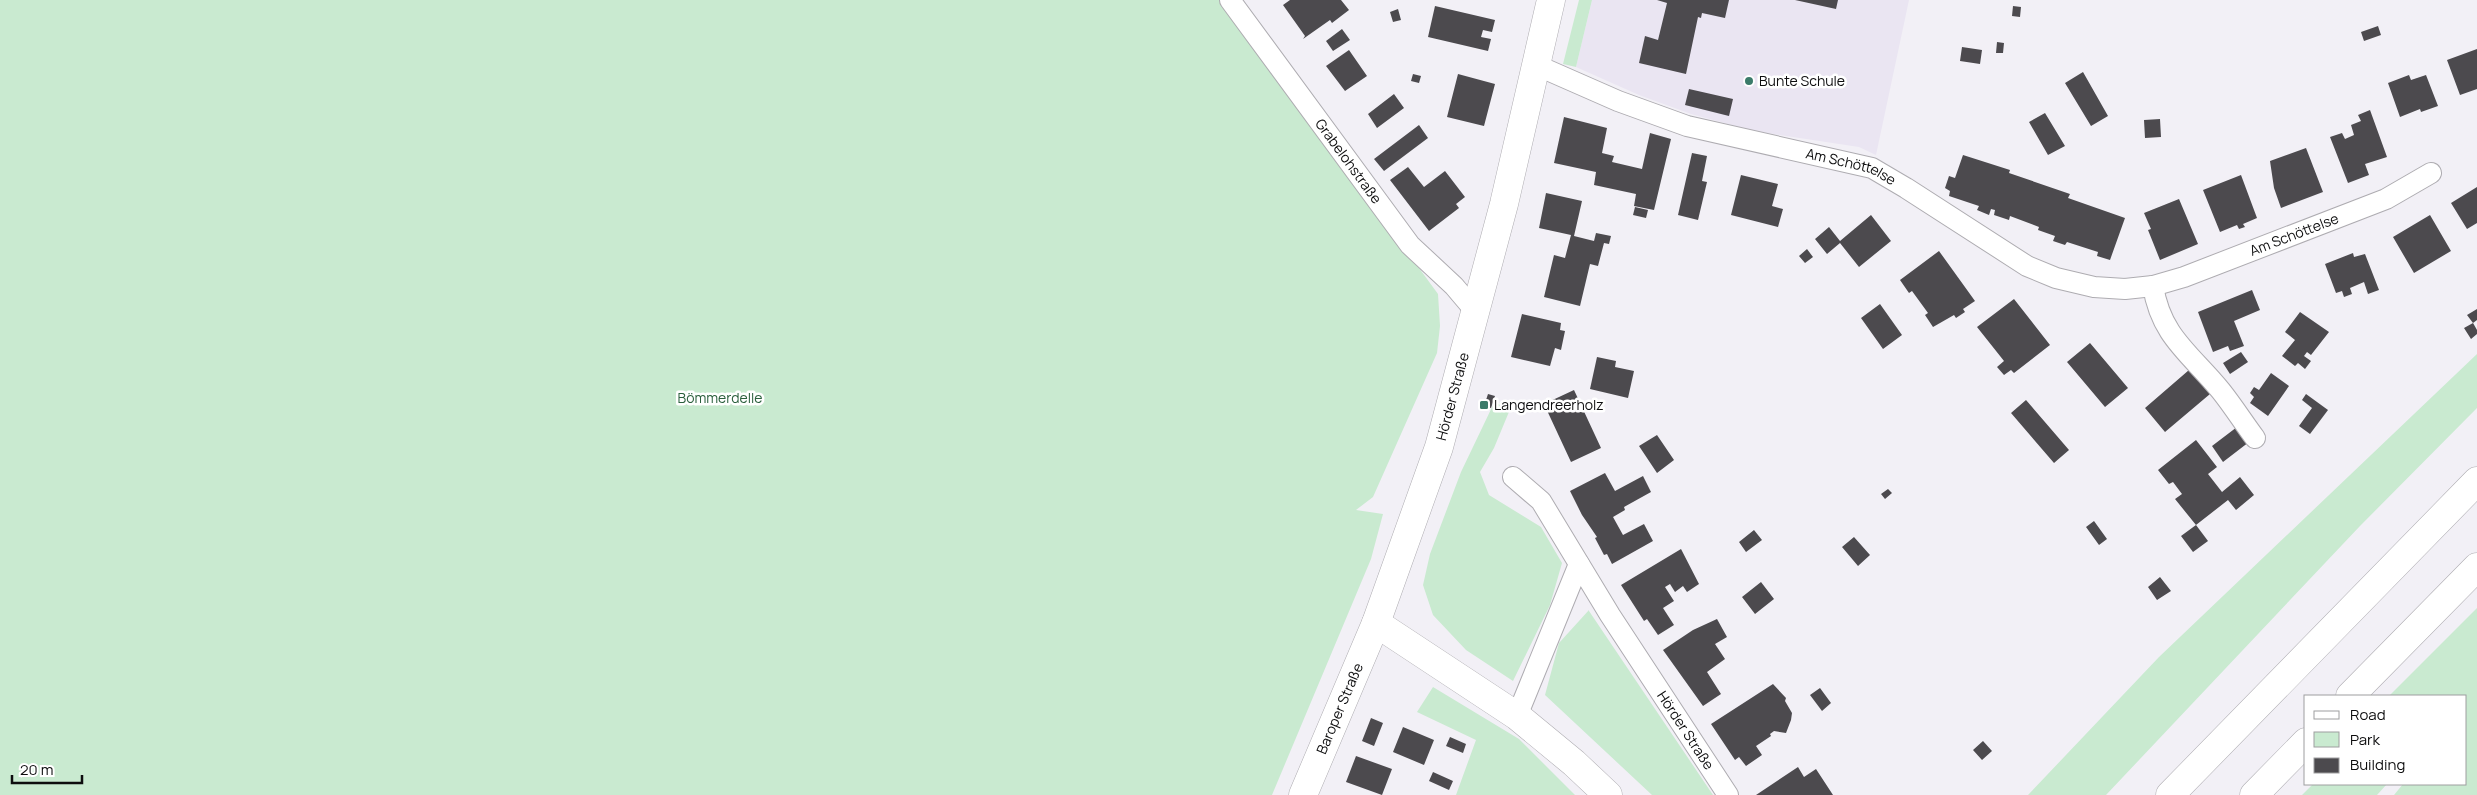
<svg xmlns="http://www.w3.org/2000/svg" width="2477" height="795" viewBox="0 0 2477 795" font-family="Manrope,sans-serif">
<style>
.built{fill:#eae5f2}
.green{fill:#c9ead0}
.building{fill:#4c4a4e}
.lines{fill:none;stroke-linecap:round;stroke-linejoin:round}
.street-casing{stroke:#aeacb1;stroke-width:22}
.secondary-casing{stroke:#aeacb1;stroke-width:29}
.highway-casing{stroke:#aeacb1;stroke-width:29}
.street{stroke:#fff;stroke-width:20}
.secondary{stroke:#fff;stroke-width:28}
.highway{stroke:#fff;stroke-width:28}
.poi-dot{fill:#3b7b6a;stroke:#fff;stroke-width:2}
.labels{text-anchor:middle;stroke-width:5;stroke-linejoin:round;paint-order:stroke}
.poi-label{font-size:14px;fill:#0d0d0e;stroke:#fff;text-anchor:start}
.street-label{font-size:14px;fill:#0d0d0e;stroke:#fff}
.park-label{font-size:14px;fill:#2a5f3c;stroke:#fff}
</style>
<rect width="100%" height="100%" fill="#f2f0f6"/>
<path class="built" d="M1592,0H1909L1876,155L1859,147L1754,131L1691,114L1639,95L1576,67Z"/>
<path class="green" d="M0,0H1223L1438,294L1440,326L1437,353L1373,497L1356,510L1383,514L1371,559L1272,795H0Z
M1579,0H1592L1576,67L1563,64Z
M2477,354V408L2360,526L2106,795H2028L2159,657Z
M1494,403L1511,407L1494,448L1480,472L1489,495L1541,527L1562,563L1550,605L1513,681L1466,650L1433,615L1423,585L1430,554L1461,472Z
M2477,608V795H2394L2403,784H2466V696H2389Z
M1589,610V611L1713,795H1652L1545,695L1559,643Z
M1433,687L1519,739L1575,795H1456L1476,740L1417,712Z
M2313,784H2387L2377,795H2302Z"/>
<path class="building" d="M1290,0H1341L1349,10L1332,23L1330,20L1303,39L1305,36L1283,5Z
M1657,0H1729L1725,18L1702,13L1701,18L1698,17L1686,74L1639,63L1645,36L1658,40L1667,3Z
M1795,0H1838L1836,9Z
M1435,6L1495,20L1492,32L1483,30L1481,37L1491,39L1488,51L1428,37Z
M2013,6L2021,7L2020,17L2012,16Z
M1398,9L1401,20L1393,22L1390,12Z
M2378,26L2381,35L2364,41L2361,32Z
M1342,29L1350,40L1333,51L1326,41Z
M1997,42L2004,43L2003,53H1996Z
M1962,47L1982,50L1980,64L1960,61Z
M2477,49V89L2460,95L2447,60Z
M1349,50L1367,76L1345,91L1326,66Z
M2083,72L2108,116L2091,126L2065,83Z
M1413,74L1421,76L1419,83L1411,81Z
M1458,74L1495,84L1484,126L1447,117Z
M2409,75L2411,80L2426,75L2438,106L2421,112L2420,109L2400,117L2388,83Z
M1689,89L1733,99L1729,116L1685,105Z
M1394,94L1404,108L1377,128L1368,114Z
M2370,110L2387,157L2365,164L2369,175L2348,183L2330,137L2342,133L2345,139L2354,135L2351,125L2361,121L2358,115Z
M2045,113L2065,146L2048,155L2029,122Z
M1564,117L1607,128L1602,153L1614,156L1612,162L1642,169L1650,133L1671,139L1654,210L1634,206L1636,194L1594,185L1596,172L1554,163Z
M2160,119L2161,137L2145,138L2144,120Z
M1419,125L1428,138L1384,171L1374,159Z
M2306,148L2323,192L2281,208L2274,188L2270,161Z
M1692,153L1707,156L1702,181L1707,182L1698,220L1678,215Z
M1963,155L2010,170L2009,173L2070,194L2068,198L2125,218L2110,260L2097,256L2098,252L2067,242L2065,245L2053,241L2055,236L2038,230L2039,227L2010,216L2009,220L1994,215L1995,210L1991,209L1989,215L1977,210L1979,206L1949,196L1950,191L1945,188L1949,176L1955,178Z
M1408,167L1424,187L1445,171L1465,197L1456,204L1459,208L1429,231L1390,180Z
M1741,175L1778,184L1772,206L1783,209L1778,227L1731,215Z
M2241,175L2257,218L2243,224L2245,227L2239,229L2237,225L2220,232L2203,190Z
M2477,187V223L2467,229L2451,203Z
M1546,193L1582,201L1574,236L1594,241L1596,233L1611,236L1609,244L1604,243L1598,266L1590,264L1580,306L1544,297L1554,255L1565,258L1571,235L1539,228Z
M2179,199L2198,244L2160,260L2148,230L2151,229L2144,213Z
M1635,207L1648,210L1646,218L1633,215Z
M1871,215L1891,241L1859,267L1840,243L1827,254L1815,239L1829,227L1840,241Z
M2430,215L2451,251L2414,273L2393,237Z
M1807,249L1813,257L1805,263L1799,256Z
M1939,251L1975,301L1963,309L1965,312L1956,318L1954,315L1933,327L1925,315L1928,313L1912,291L1909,293L1900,280Z
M2353,253L2354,257L2365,254L2379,290L2368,294L2364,282L2350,288L2352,294L2344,297L2342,291L2336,293L2325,264Z
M2252,290L2260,310L2234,321L2244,346L2230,351L2228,346L2213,352L2198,312Z
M2014,299L2050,345L2014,373L2011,370L2004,375L1997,367L2004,361L1977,327Z
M1880,304L1902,335L1883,349L1861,318Z
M2477,309V320L2473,323L2467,315Z
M2300,312L2329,332L2311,355L2307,352L2304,356L2311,361L2305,369L2298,363L2295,366L2282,356L2295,340L2285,332Z
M1522,314L1561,323L1560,330L1565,331L1561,350L1555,348L1550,366L1511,357Z
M2473,323L2477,330V334L2471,339L2464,328Z
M2090,343L2128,388L2105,407L2067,362Z
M2241,352L2248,362L2230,374L2223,363Z
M1597,357L1616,361L1615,367L1634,371L1628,398L1590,389Z
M2189,370L2210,394L2165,432L2145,408Z
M2271,373L2289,386L2268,416L2250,403L2254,397L2250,393L2254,387L2259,390Z
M1574,390L1601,448L1571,462L1544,404Z
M1488,394L1495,396L1491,408L1484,406Z
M2306,394L2328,410L2310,434L2299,426L2312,408L2302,400Z
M2026,400L2069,450L2054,463L2011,413Z
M2237,427L2249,442L2223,462L2212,446Z
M1657,435L1674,460L1657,473L1639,446Z
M2196,440L2217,467L2208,474L2222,492L2240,477L2254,495L2236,510L2228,500L2196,525L2175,499L2182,494L2173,482L2169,484L2158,470Z
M1605,473L1615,491L1643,476L1651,492L1624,507L1625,510L1613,517L1623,535L1644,524L1653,541L1612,564L1607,554L1604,555L1595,538L1597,537L1582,515L1570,491Z
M1888,489L1892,493L1885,499L1881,494Z
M2094,521L2107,539L2099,545L2086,527Z
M2196,525L2208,541L2193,552L2181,536Z
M1754,530L1762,540L1746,552L1739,542Z
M1854,537L1870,555L1858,566L1842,547Z
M1681,549L1699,584L1687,592L1683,586L1675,592L1670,584L1665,587L1674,601L1663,608L1674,625L1658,635L1647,619L1644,621L1621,585Z
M2160,577L2171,591L2157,600L2148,587Z
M1761,582L1774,599L1755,614L1742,597Z
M1717,619L1727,637L1715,644L1725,659L1707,672L1721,694L1703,706L1663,650L1693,630Z
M1773,684L1786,698L1785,701L1792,713L1791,720L1786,733L1774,731L1770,734L1771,736L1756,746L1762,755L1746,766L1739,757L1735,760L1711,724Z
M1820,688L1831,703L1822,711L1810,695Z
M1371,718L1383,723L1374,746L1362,741Z
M1403,727L1434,740L1424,765L1393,752Z
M1450,737L1466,744L1463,753L1446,746Z
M1983,741L1992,751L1982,760L1973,750Z
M1356,756L1392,769L1382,795L1346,782Z
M1798,767L1804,777L1816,769L1833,795H1756Z
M1433,772L1453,781L1449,790L1429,781Z"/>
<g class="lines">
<g class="street-casing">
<g id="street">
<path id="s1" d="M1230,0L1410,245L1454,286L1476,312"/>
<path id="s2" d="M1536,65L1618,101L1687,126L1872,168L1906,188L2027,266L2056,278L2094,287L2125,289L2153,286L2184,277L2386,199L2431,173"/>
<path d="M2153,286C2161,337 2191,354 2221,391C2233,406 2243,422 2255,438"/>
<path id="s3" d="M1513,477L1541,501L1610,615L1728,795"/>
<path d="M1517,716L1579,564"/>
</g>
</g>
<g class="secondary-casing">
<g id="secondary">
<path d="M1376,623L1517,716L1574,763L1608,795"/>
<path id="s4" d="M1303,795L1376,623L1439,447L1504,204L1551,0"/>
</g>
</g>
<g class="highway-casing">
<path id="highway" d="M2350,696L2477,567
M2170,795L2477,481
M2254,795L2306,742"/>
</g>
<use href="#street" class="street"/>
<use href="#secondary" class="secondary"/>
<use href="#highway" class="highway"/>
</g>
<g class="poi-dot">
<circle cx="1749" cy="81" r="5"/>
<rect x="1479" y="400" width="10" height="10" rx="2.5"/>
</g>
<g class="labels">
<g class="poi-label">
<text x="1759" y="86">Bunte Schule</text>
<text x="1494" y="410">Langendreerholz</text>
</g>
<g class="street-label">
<text dy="5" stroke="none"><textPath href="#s1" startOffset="200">Grabelohstraße</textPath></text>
<text dy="5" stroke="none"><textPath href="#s2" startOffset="332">Am Schöttelse</textPath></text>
<text dy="5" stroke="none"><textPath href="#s2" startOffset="816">Am Schöttelse</textPath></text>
<text dy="5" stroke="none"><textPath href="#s4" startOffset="426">Hörder Straße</textPath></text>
<text dy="5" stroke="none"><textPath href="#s4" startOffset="94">Baroper Straße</textPath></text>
<text dy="5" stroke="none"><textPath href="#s3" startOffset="308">Hörder Straße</textPath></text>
</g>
<g class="park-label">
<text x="720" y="403">Bömmerdelle</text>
</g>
</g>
<rect x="2304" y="695" width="162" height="90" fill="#ffffff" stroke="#9e9e9f"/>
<rect x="2314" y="711" width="25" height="8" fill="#ffffff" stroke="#9e9e9f"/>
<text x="2350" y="720" font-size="15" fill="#0d0d0e">Road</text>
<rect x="2314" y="732" width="25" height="15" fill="#c9ead0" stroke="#9e9e9f"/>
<text x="2350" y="745" font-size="15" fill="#0d0d0e">Park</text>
<rect x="2314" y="758" width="25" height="15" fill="#4c4a4e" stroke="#9e9e9f"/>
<text x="2350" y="770" font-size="15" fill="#0d0d0e">Building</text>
<path d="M12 775v8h70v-8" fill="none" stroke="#0d0d0e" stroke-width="2.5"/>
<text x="20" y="775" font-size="15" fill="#0d0d0e" stroke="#ffffff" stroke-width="4" paint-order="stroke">20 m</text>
</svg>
